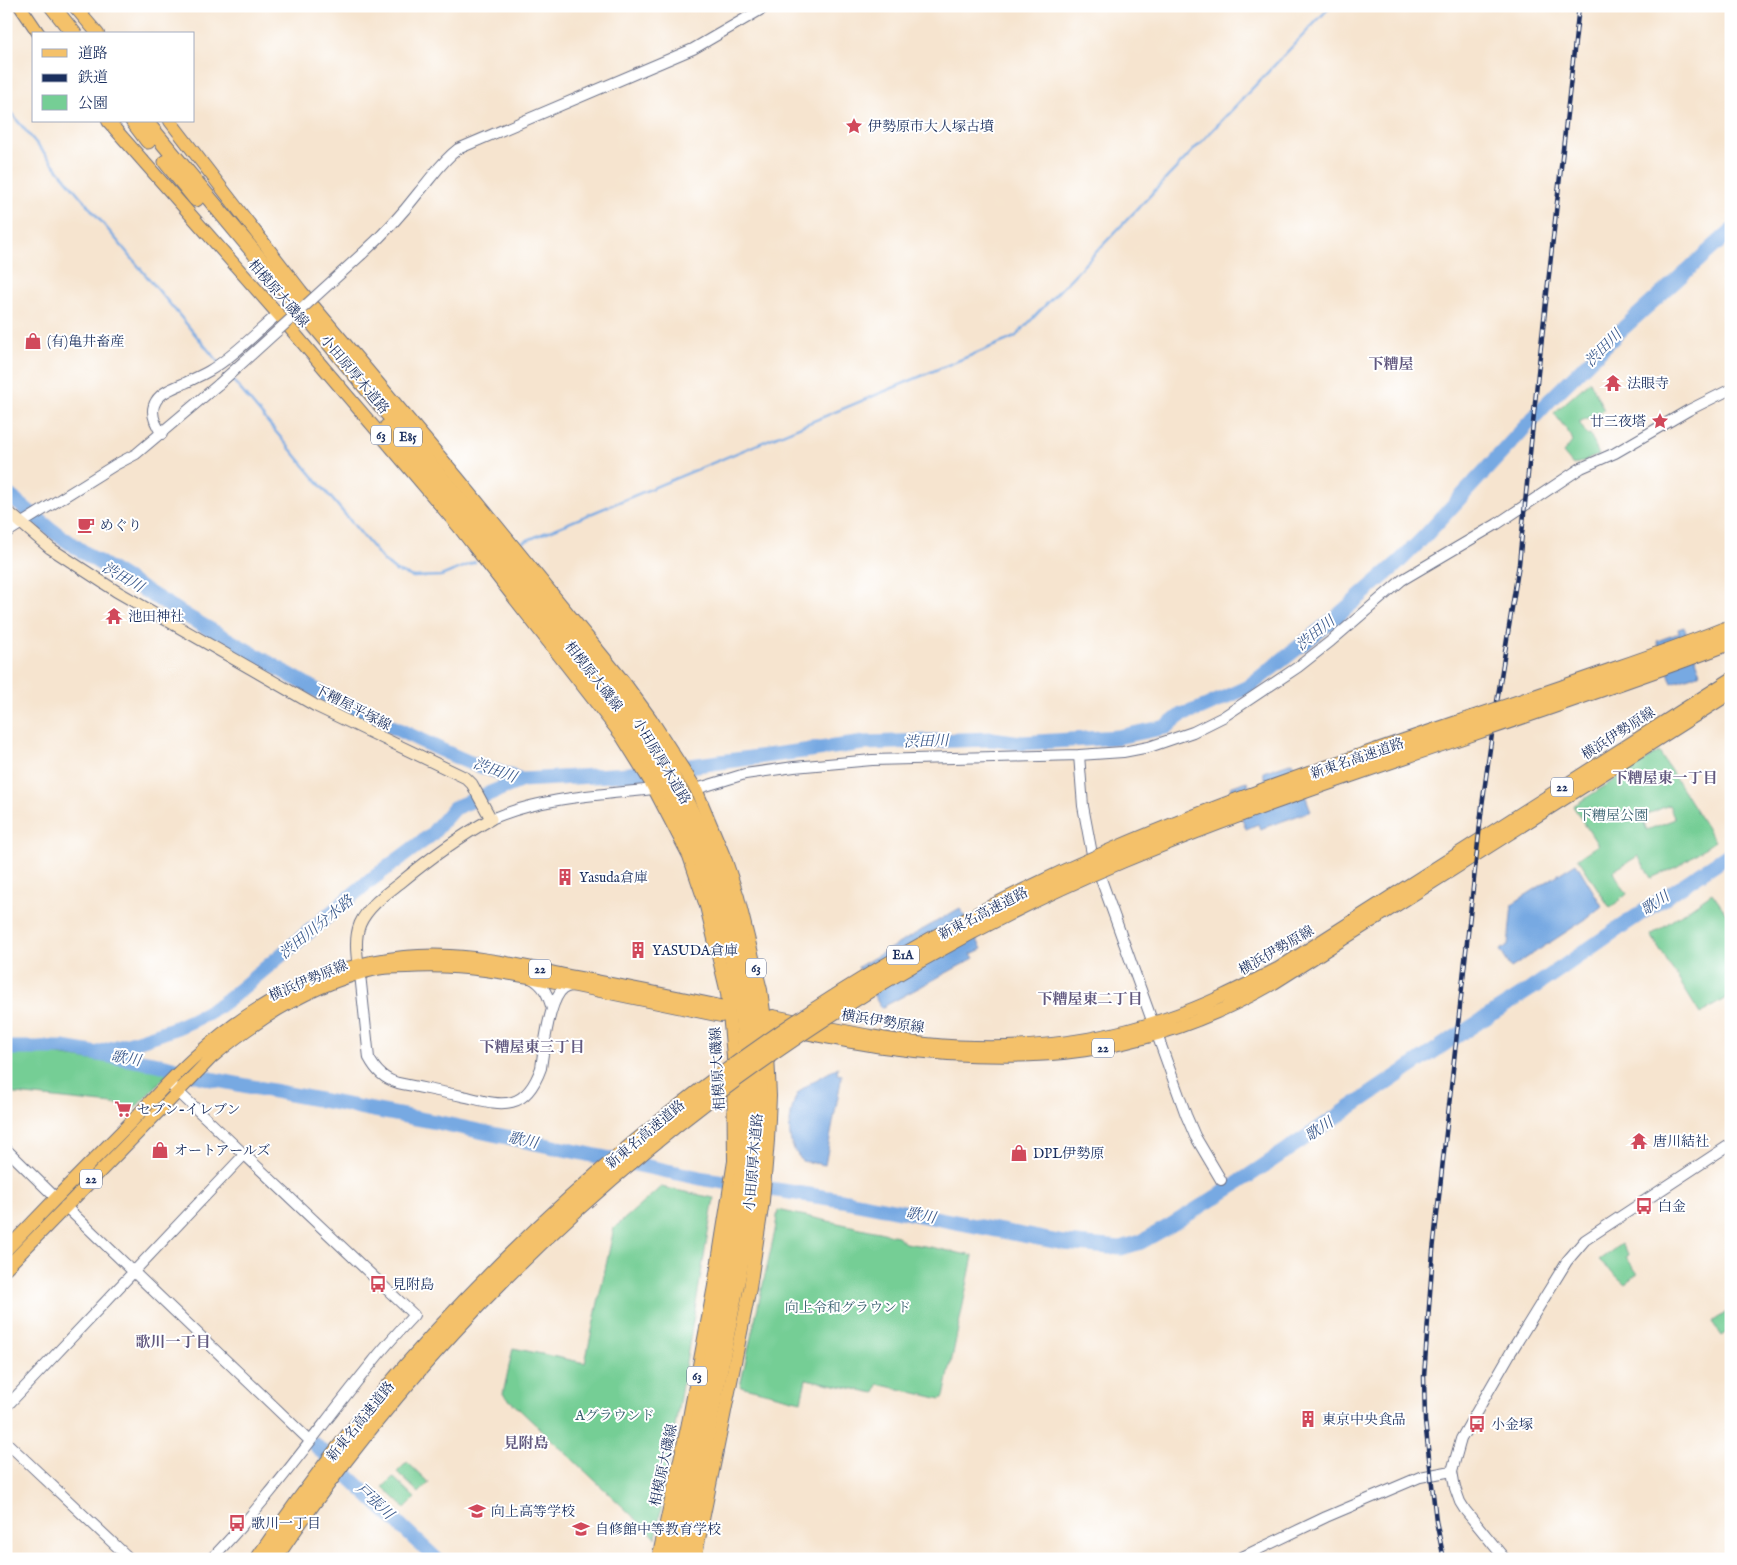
<svg xmlns="http://www.w3.org/2000/svg" width="1737" height="1565" viewBox="0 0 1737 1565" font-family="'IM FELL English','Noto Serif JP',serif">
<style>
.green{fill:#75ce95;stroke:#487e7a;fill-rule:evenodd}
.water{fill:#77a9e2;stroke:#496ca0}
.lines{fill:none;stroke-linecap:round;stroke-linejoin:round}
.stream{stroke:#77a9e2;stroke-width:2.5}
.river{stroke:#77a9e2;stroke-width:15}
.tertiary-casing{stroke:#686e86;stroke-width:12}
.secondary-casing{stroke:#686e86;stroke-width:13}
.primary-casing{stroke:#686e86;stroke-width:14}
.motorway-casing{stroke:#686e86;stroke-width:17}
.tertiary{stroke:#fff;stroke-width:10}
.secondary{stroke:#fbe6c3;stroke-width:11}
.primary{stroke:#f4c16a;stroke-width:12}
.motorway{stroke:#f4c16a;stroke-width:15}
.rail-casing{stroke:#1b2f5e;stroke-width:4.5}
.rail{stroke:#fff;stroke-width:2.5;stroke-dasharray:8;stroke-linecap:butt}
.tertiary-bridge-casing{stroke:#686e86;stroke-width:12;stroke-linecap:butt}
.motorway-bridge-casing{stroke:#686e86;stroke-width:17;stroke-linecap:butt}
.tertiary-bridge{stroke:#fff;stroke-width:10}
.motorway-bridge{stroke:#f4c16a;stroke-width:15}
.labels{text-anchor:middle;stroke-width:4;stroke-linejoin:round;paint-order:stroke}
.shield{fill:#fff;stroke:#5f6d8e;stroke-width:1}
.shield-label{font-size:12px;font-weight:bold;fill:#1b2f5e}
.poi-label{font-size:14px;fill:#1b2f5e;stroke:#fff;text-anchor:start}
.street-label{font-size:14px;fill:#1b2f5e;stroke:#fff}
.park-label{font-size:14px;fill:#365f6e;stroke:#fff}
.water-label{font-size:15px;font-style:italic;fill:#3b5a8c;stroke:#fff}
.neighbourhood-label{font-size:15px;font-weight:bold;fill:#62597f;stroke:#fff}
</style>
<rect width="100%" height="100%" fill="#fff"/>
<filter id="ink" filterUnits="userSpaceOnUse"><feTurbulence type="fractalNoise" baseFrequency=".02" numOctaves="2"/><feDisplacementMap in="SourceGraphic" scale="10" xChannelSelector="R" yChannelSelector="G"/><feConvolveMatrix kernelMatrix="1 2 1 2 8 2 1 2 1" color-interpolation-filters="sRGB"/></filter>
<filter id="wash" filterUnits="userSpaceOnUse"><feTurbulence type="fractalNoise" baseFrequency=".0096" numOctaves="4" result="noise"/><feDisplacementMap in="SourceGraphic" scale="20" xChannelSelector="R" yChannelSelector="G"/><feGaussianBlur stdDeviation="1.12" result="paint"/><feColorMatrix in="noise" values="0 0 0 0 0 0 0 0 0 0 0 0 0 0 0 0 0 1.4 0 .05"/><feComposite in="paint" operator="in"/></filter>
<g filter="url(#wash)">
<rect width="100%" height="100%" fill="#f6e4cf"/>
<path class="green" d="M1590,381L1604,410L1579,422L1587,435L1590,434L1599,455L1573,465L1563,453L1573,441L1571,436L1554,413Z
M1659,752L1715,841L1678,866L1651,878L1638,856L1613,871L1627,894L1610,908L1578,858L1598,845L1573,806ZM1669,805L1675,819L1647,830L1641,817Z
M1712,893L1731,920V995L1700,1014L1651,935Z
M22,1050L168,1071V1074L134,1109L122,1105L6,1093V1051Z
M661,1187L714,1198L656,1538L503,1394L513,1348L585,1363L614,1228Z
M778,1210L897,1236L905,1243L930,1247L973,1256L944,1397L941,1399L878,1384L875,1393L806,1379L801,1401L740,1386L775,1231Z
M1621,1244L1629,1255L1626,1257L1638,1274L1625,1284L1599,1260Z
M1731,1309V1330L1722,1336L1712,1322Z
M407,1462L429,1483L419,1493L397,1472Z
M393,1477L415,1498L405,1508L383,1487Z"/>
<path class="water" d="M1684,627L1701,673L1672,683L1657,641L1679,633L1678,629Z
M1293,762L1311,811L1260,829L1258,824L1246,829L1230,787L1247,781L1250,790L1267,783L1263,772Z
M1576,863L1602,906L1586,919L1511,968L1500,950L1508,946L1512,904Z
M960,908L982,949L971,954L974,958L881,1008L858,967Z
M838,1067L837,1074L842,1075L825,1165L802,1161C799,1156 794,1151 792,1145C787,1135 791,1100 799,1092C809,1082 826,1075 838,1067Z"/>
<g class="lines">
<path class="stream" d="M6,107L219,363
M230,377L384,561L396,571L413,577L441,576L475,562
M523,542L1015,337L1331,6"/>
<path class="river" d="M6,493L53,531L92,558L188,617L325,695L441,750L468,762L522,780L629,774L864,743L992,739L1021,743L1118,737L1166,727L1181,715L1202,708L1248,687L1334,619L1398,563L1425,536L1550,400L1619,332L1731,231
M6,1048H63L158,1064L211,1079L436,1122L705,1179L842,1200L1064,1243L1121,1248L1141,1242L1171,1225L1235,1185L1446,1043L1531,989L1616,930L1731,853
M101,1052C146,1038 192,1027 230,998L368,882L431,835L454,808L522,780
M314,1444L436,1559"/>
</g>
</g>
<g filter="url(#ink)">
<g class="lines">
<g class="tertiary-casing">
<path id="tertiary" d="M362,254C383,235 402,214 419,192C432,177 442,161 458,149L693,49L767,6
M162,434C155,424 149,412 156,401C161,392 175,387 185,383C193,379 202,375 209,371C233,357 257,332 278,314
M6,533L115,465L136,454L219,384
M1079,755L1083,806L1092,854L1186,1115L1195,1136L1221,1180
M696,789L745,774L794,767L872,760L1079,755L1123,752L1149,747L1193,732L1223,717L1298,667L1331,641L1402,580L1497,524L1581,468L1615,453L1689,410L1731,389
M491,819C543,797 599,795 654,789
M360,974L369,1058C376,1071 384,1079 398,1083C419,1087 441,1092 462,1096C478,1099 496,1106 512,1102C528,1098 536,1082 541,1068C544,1048 548,1008 560,992C564,987 568,986 574,986
M531,978C544,985 548,995 552,1009
M173,1087L414,1315C399,1331 384,1347 371,1364C318,1429 270,1499 211,1559
M6,1149L56,1198
M65,1206L310,1441
M6,1407L244,1155
M6,1442L130,1559
M1238,1559L1326,1517L1420,1477L1452,1471
M1505,1559L1465,1510L1460,1502L1455,1488L1452,1471L1461,1439L1511,1352L1567,1261L1585,1240L1731,1144"/>
</g>
<g class="secondary-casing">
<path id="secondary" d="M6,510L50,548L116,591L316,706L466,778L472,784L491,819C459,837 429,859 400,883C386,894 368,906 360,924C354,939 357,956 359,973"/>
</g>
<g class="primary-casing">
<path id="primary" d="M20,6L39,34
M74,6L98,34
M108,121L278,314L458,526L621,735L651,783L689,856L706,906L727,993L733,1056L734,1161L714,1286L688,1423L658,1559
M170,121L301,291L458,478L624,682L651,719L696,789L726,861L738,897L761,990L767,1034L770,1096L768,1140L763,1201L750,1288L695,1559
M773,1016C824,1026 874,1039 926,1044C1006,1052 1089,1045 1165,1019C1205,1006 1242,987 1279,968L1731,679
M775,1027C811,1034 847,1042 883,1047C1027,1067 1146,1057 1274,983L1731,693
M6,1250C47,1207 89,1164 131,1122C153,1099 174,1075 198,1054C268,991 355,951 450,956C489,958 527,967 565,975C616,985 668,995 720,1006
M6,1268L211,1058C259,1017 314,983 377,969C386,967 397,967 407,967C464,963 520,975 576,986C624,996 672,1006 721,1016"/>
</g>
<g class="motorway-casing">
<path id="motorway" d="M52,6L74,34
M133,121L148,141
M145,121L613,685C676,772 727,867 748,974C762,1046 762,1125 752,1198C745,1245 735,1291 726,1338C712,1412 697,1485 683,1559
M166,162L196,199
M387,427L603,691C624,720 646,750 664,782C702,853 732,933 742,1014C756,1125 735,1235 714,1344C700,1416 685,1487 671,1559"/>
</g>
<use href="#tertiary" class="tertiary"/>
<use href="#secondary" class="secondary"/>
<use href="#primary" class="primary"/>
<use href="#motorway" class="motorway"/>
<g class="rail-casing">
<path id="rail" d="M1444,1559L1436,1521L1425,1421L1424,1377L1433,1251L1482,806L1493,727L1519,564L1538,373L1579,6"/>
</g>
<use href="#rail" class="rail"/>
<g class="tertiary-bridge-casing">
<path id="tertiary-bridge" d="M219,384L362,254"/>
</g>
<g class="motorway-bridge-casing">
<path id="motorway-bridge" d="M258,1559C470,1245 767,998 1116,849C1261,787 1413,739 1562,688C1618,668 1675,650 1731,627
M274,1559C481,1250 781,1004 1123,860C1322,777 1530,719 1731,642"/>
</g>
<use href="#tertiary-bridge" class="tertiary-bridge"/>
<use href="#motorway-bridge" class="motorway-bridge"/>
</g>
</g>
<defs>
<g id="sight-bare" transform="scale(1.35)"><path d="M0-6L1.8-2.2L6-1.7L2.9 1.2L3.7 5.4L0 3.3L-3.7 5.4L-2.9 1.2L-6-1.7L-1.8-2.2Z" fill="#d1495b" stroke="#fff" stroke-width="2.5" paint-order="stroke"/></g>
<g id="shop-bare" transform="scale(1.35)"><path d="M-5-2.5h2.3a2.7 3.5 0 0 1 5.4 0H5L5.5 6h-11ZM-1.5-2.5h3a1.5 2.3 0 0 0-3 0Z" fill="#d1495b" stroke="#fff" stroke-width="2.5" paint-order="stroke"/></g>
<g id="temple-bare" transform="scale(1.35)"><path d="M0-6L5-2H3V0L6.5 2.5H4V6H1.5V3h-3V6H-4V2.5H-6.5L-3 0V-2H-5Z" fill="#d1495b" stroke="#fff" stroke-width="2.5" paint-order="stroke"/></g>
<g id="cafe-bare" transform="scale(1.35)"><path d="M-5.5-4.5H6V0H3Q3 3.5 0 3.5H-2.5Q-5.5 3.5-5.5 0ZM3-3.2v2h1.7v-2ZM-6 4.5H4V6H-6Z" fill="#d1495b" stroke="#fff" stroke-width="2.5" paint-order="stroke"/></g>
<g id="building-bare" transform="scale(1.35)"><path d="M-4-6H4V6H1V3H-1V6H-4ZM-2.5-4.3h1.7v1.8h-1.7ZM.8-4.3h1.7v1.8H.8ZM-2.5-1h1.7V.8h-1.7ZM.8-1h1.7V.8H.8Z" fill="#d1495b" stroke="#fff" stroke-width="2.5" paint-order="stroke"/></g>
<g id="supermarket-bare" transform="scale(1.35)"><path d="M-6-5.5h2.5l.6 2H6L4.5 2H-2.5L-4.4-4H-6ZM-1.5 3.2a1.3 1.3 0 1 0 .1 0ZM3 3.2a1.3 1.3 0 1 0 .1 0Z" fill="#d1495b" stroke="#fff" stroke-width="2.5" paint-order="stroke"/></g>
<g id="bus-bare" transform="scale(1.35)"><path d="M-5-6H5V4H4V6H2V4H-2V6H-4V4H-5ZM-3.5-4V0h7V-4ZM-3.5 1.2v1.5H-2V1.2ZM2 1.2v1.5H3.5V1.2Z" fill="#d1495b" stroke="#fff" stroke-width="2.5" paint-order="stroke"/></g>
<g id="school-bare" transform="scale(1.35)"><path d="M0-5L7-2L0 1L-7-2ZM-4 1L0 2.5L4 1V4Q0 6-4 4Z" fill="#d1495b" stroke="#fff" stroke-width="2.5" paint-order="stroke"/></g>
</defs>
<g fill-rule="evenodd">
<use href="#sight-bare" x="854" y="126"/>
<use href="#shop-bare" x="33" y="341"/>
<use href="#temple-bare" x="1613" y="383"/>
<use href="#sight-bare" x="1660" y="421"/>
<use href="#cafe-bare" x="86" y="525"/>
<use href="#temple-bare" x="114" y="616"/>
<use href="#building-bare" x="565" y="877"/>
<use href="#building-bare" x="638" y="950"/>
<use href="#supermarket-bare" x="123" y="1109"/>
<use href="#temple-bare" x="1639" y="1141"/>
<use href="#shop-bare" x="160" y="1150"/>
<use href="#shop-bare" x="1019" y="1153"/>
<use href="#bus-bare" x="1644" y="1206"/>
<use href="#bus-bare" x="378" y="1284"/>
<use href="#building-bare" x="1308" y="1419"/>
<use href="#bus-bare" x="1477" y="1424"/>
<use href="#school-bare" x="477" y="1511"/>
<use href="#bus-bare" x="237" y="1523"/>
<use href="#school-bare" x="581" y="1529"/>
</g>
<g class="labels">
<g class="shield">
<rect x="371" y="425.5" width="20" height="19" rx="4"/>
<rect x="394" y="427.5" width="28" height="19" rx="4"/>
<rect x="1551" y="777.5" width="22" height="19" rx="4"/>
<rect x="887" y="945.5" width="32" height="19" rx="4"/>
<rect x="746" y="958.5" width="20" height="19" rx="4"/>
<rect x="529" y="959.5" width="22" height="19" rx="4"/>
<rect x="1092" y="1038.5" width="22" height="19" rx="4"/>
<rect x="80" y="1169.5" width="22" height="19" rx="4"/>
<rect x="687" y="1366.5" width="20" height="19" rx="4"/>
</g>
<g class="shield-label">
<text x="381" y="439">63</text>
<text x="408" y="441">E85</text>
<text x="1562" y="791">22</text>
<text x="903" y="959">E1A</text>
<text x="756" y="972">63</text>
<text x="540" y="973">22</text>
<text x="1103" y="1052">22</text>
<text x="91" y="1183">22</text>
<text x="697" y="1380">63</text>
</g>
<g class="poi-label">
<text x="868" y="131">伊勢原市大人塚古墳</text>
<text x="47" y="346">(有)亀井畜産</text>
<text x="1627" y="388">法眼寺</text>
<text x="1646" y="426" text-anchor="end">廿三夜塔</text>
<text x="100" y="530">めぐり</text>
<text x="128" y="621">池田神社</text>
<text x="579" y="882">Yasuda倉庫</text>
<text x="652" y="955">YASUDA倉庫</text>
<text x="137" y="1114">セブン-イレブン</text>
<text x="1653" y="1146">唐川結社</text>
<text x="174" y="1155">オートアールズ</text>
<text x="1033" y="1158">DPL伊勢原</text>
<text x="1658" y="1211">白金</text>
<text x="392" y="1289">見附島</text>
<text x="1322" y="1424">東京中央食品</text>
<text x="1491" y="1429">小金塚</text>
<text x="491" y="1516">向上高等学校</text>
<text x="251" y="1528">歌川一丁目</text>
<text x="595" y="1534">自修館中等教育学校</text>
</g>
<g class="street-label">
<text transform="translate(279 293) rotate(49)" y="5">相模原大磯線</text>
<text transform="translate(355 374) rotate(50)" y="5">小田原厚木道路</text>
<text transform="translate(594 676) rotate(52)" y="5">相模原大磯線</text>
<text transform="translate(353 707) rotate(27)" y="5">下糟屋平塚線</text>
<text transform="translate(1618 733) rotate(-33)" y="5">横浜伊勢原線</text>
<text transform="translate(1357 758) rotate(-19)" y="5">新東名高速道路</text>
<text transform="translate(662 761) rotate(59)" y="5">小田原厚木道路</text>
<text transform="translate(983 913) rotate(-27)" y="5">新東名高速道路</text>
<text transform="translate(1276 950) rotate(-30)" y="5">横浜伊勢原線</text>
<text transform="translate(308 980) rotate(-23)" y="5">横浜伊勢原線</text>
<text transform="translate(883 1021) rotate(9)" y="5">横浜伊勢原線</text>
<text transform="translate(717 1069) rotate(-93)" y="5">相模原大磯線</text>
<text transform="translate(645 1134) rotate(-40)" y="5">新東名高速道路</text>
<text transform="translate(753 1162) rotate(-85)" y="5">小田原厚木道路</text>
<text transform="translate(360 1421) rotate(-51)" y="5">新東名高速道路</text>
<text transform="translate(663 1465) rotate(-78)" y="5">相模原大磯線</text>
</g>
<g class="park-label">
<text x="1613" y="820">下糟屋公園</text>
<text x="848" y="1312">向上令和グラウンド</text>
<text x="615" y="1420">Aグラウンド</text>
</g>
<g class="water-label">
<text transform="translate(1603 348) rotate(-45)" y="5">渋田川</text>
<text transform="translate(123 577) rotate(30)" y="5">渋田川</text>
<text transform="translate(1315 633) rotate(-39)" y="5">渋田川</text>
<text transform="translate(926 741) rotate(-2)" y="5">渋田川</text>
<text transform="translate(495 770) rotate(20)" y="5">渋田川</text>
<text transform="translate(1655 903) rotate(-34)" y="5">歌川</text>
<text transform="translate(316 927) rotate(-39)" y="5">渋田川分水路</text>
<text transform="translate(126 1058) rotate(10)" y="5">歌川</text>
<text transform="translate(1319 1129) rotate(-34)" y="5">歌川</text>
<text transform="translate(523 1140) rotate(12)" y="5">歌川</text>
<text transform="translate(921 1215) rotate(11)" y="5">歌川</text>
<text transform="translate(375 1501) rotate(43)" y="5">戸張川</text>
</g>
<g class="neighbourhood-label">
<text x="1391" y="369">下糟屋</text>
<text x="1665" y="783">下糟屋東一丁目</text>
<text x="1090" y="1004">下糟屋東二丁目</text>
<text x="532" y="1052">下糟屋東三丁目</text>
<text x="173" y="1347">歌川一丁目</text>
<text x="526" y="1448">見附島</text>
</g>
</g>
<rect width="1737" height="1565" fill="none" stroke="#fff" stroke-width="25"/>
<rect x="32" y="32" width="162" height="90" fill="#ffffff" stroke="#a4acbf"/>
<rect x="42" y="49" width="25" height="8" fill="#f4c16a" stroke="#a4acbf"/>
<text x="78" y="58" font-size="15" fill="#1b2f5e">道路</text>
<rect x="42" y="74" width="25" height="8" fill="#1b2f5e" stroke="#a4acbf"/>
<text x="78" y="82" font-size="15" fill="#1b2f5e">鉄道</text>
<rect x="42" y="95" width="25" height="15" fill="#75ce95" stroke="#a4acbf"/>
<text x="78" y="108" font-size="15" fill="#1b2f5e">公園</text>
</svg>
